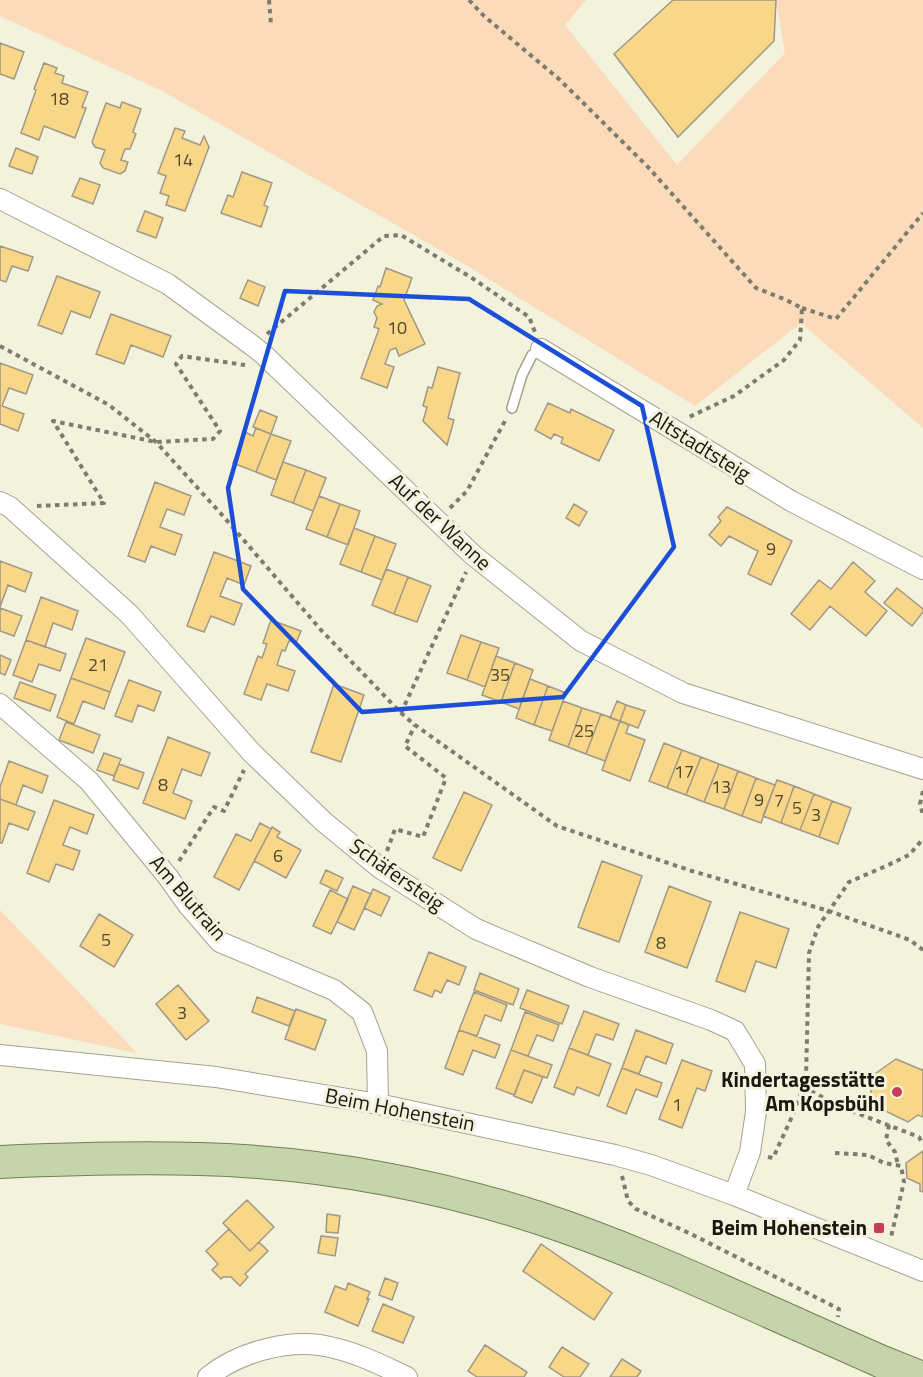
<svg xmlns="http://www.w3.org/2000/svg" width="923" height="1377" viewBox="0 0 923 1377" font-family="'Titillium Web',sans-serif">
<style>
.green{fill:#fbdbba}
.building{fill:#f9d788;stroke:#a19886;stroke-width:1.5}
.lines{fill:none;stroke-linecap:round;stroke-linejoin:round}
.lane-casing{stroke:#a3a38f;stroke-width:12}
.street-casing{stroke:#a3a38f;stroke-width:22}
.primary-casing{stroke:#6f8051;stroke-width:34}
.path{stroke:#7d7c6e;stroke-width:4;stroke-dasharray:4.5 4.5;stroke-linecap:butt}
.lane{stroke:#fff;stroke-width:9}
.street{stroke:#fff;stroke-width:20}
.primary{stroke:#c5d4ab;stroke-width:32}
.primary-bridge-casing{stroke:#6f8051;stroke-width:34;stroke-linecap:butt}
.primary-bridge{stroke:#c5d4ab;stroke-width:32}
.marked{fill:none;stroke:#1d4ed8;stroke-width:4.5;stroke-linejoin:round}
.poi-dot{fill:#cb3b5b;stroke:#f3f2dd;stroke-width:2}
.labels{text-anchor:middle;stroke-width:6;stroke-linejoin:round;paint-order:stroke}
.number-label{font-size:18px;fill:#51482f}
.street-label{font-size:21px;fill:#191911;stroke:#f3f2dd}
.poi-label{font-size:21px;font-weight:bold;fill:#191911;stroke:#f3f2dd;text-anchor:end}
</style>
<rect width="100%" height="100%" fill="#f3f2dd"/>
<path class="green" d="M0,0H586L565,25L677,165L785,53L776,0H923V428L801,323L695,406L459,261L162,91L0,16Z
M0,910L137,1053L0,1024Z"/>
<path class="building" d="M673,0H776L774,41L678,137L614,54Z
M0,43L24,52L14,79L0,74Z
M44,63L57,68L55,73L64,76L62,83L88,92L82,107L86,108L75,138L44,126L39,140L21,133L36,90L34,89Z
M122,102L141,109L133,132L136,134L130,149H125L121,160L128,162L125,171L120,174L103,168L100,163L105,150L95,147L92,142L106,103L120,108Z
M175,128L185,131L182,138L200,145L204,136L209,147L185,211L166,205L169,196L160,193L166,176L158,173Z
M16,148L38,157L32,174L9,166Z
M242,172L272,183L264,205L268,207L261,227L221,213L228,195L233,197Z
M80,178L100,185L93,204L72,196Z
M145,211L163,218L156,238L137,231Z
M0,246L33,257L28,271L12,266L6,282L0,280Z
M386,268L412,278L404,300L425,344L399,356L396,348L390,350L385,364L394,367L387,388L361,378L379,329L374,327L377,318L374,312L377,306L382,304L373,300L378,286L380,287Z
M57,276L100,292L90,318L71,311L62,334L38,325Z
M248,280L265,287L258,306L240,298Z
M111,314L171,336L163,357L131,345L124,364L96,354Z
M0,363L33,375L26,394L9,388L2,406L24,414L18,431L0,424Z
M438,367L460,373L448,418L454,420L447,445L423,421L427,407L423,406L428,387L432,388Z
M548,403L570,413L571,409L614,430L599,461L561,443L563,438L554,434L551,439L535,430Z
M260,410L277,417L271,434L253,427Z
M256,428L271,434L256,472L233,463L245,432L253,436Z
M271,434L291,441L276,480L256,472Z
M283,462L306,470L293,503L271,495Z
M306,470L326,478L313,511L293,503Z
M155,482L191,496L184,515L167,509L160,527L182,535L175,555L151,546L145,562L128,556Z
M319,496L340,504L327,537L306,529Z
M340,504L360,511L348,545L327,537Z
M574,504L587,512L579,526L566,518Z
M727,507L792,541L771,585L748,574L758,551L729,536L721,546L709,535L721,521L718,517Z
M354,528L375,536L361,572L340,564Z
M375,536L396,544L382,580L361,572Z
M214,552L251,566L244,585L227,578L220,596L242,604L234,625L211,616L204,632L187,626Z
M0,561L32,573L25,592L8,585L0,607Z
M853,562L875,581L865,592L887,611L866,636L830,606L810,630L791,614L819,580L831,589Z
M386,569L408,577L394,614L372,605Z
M408,577L431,586L417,622L394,614Z
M897,588L923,609V612L912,626L884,603Z
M41,597L78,611L72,630L53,623L45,647L26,640Z
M0,608L22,616L14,636L0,631Z
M271,620L301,631L296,643L289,641L285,651L282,650L277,665L295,671L288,691L267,684L261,700L244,694L258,656L262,658L267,644L263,643Z
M461,635L481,642L467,680L447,673Z
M86,638L125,652L110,692L71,678Z
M26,640L66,654L60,671L39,664L32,682L13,675Z
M481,642L499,648L485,687L467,680Z
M0,655L11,660L5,675L0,673Z
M496,656L515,663L501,702L482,695Z
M515,663L533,670L519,709L501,702Z
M71,678L110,692L104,709L83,701L74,724L57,717Z
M530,679L548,686L534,725L516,718Z
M129,680L161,692L154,711L138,705L132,722L115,716Z
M20,682L56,695L50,711L14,698Z
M334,684L364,695L341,762L311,752Z
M548,686L566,693L552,731L534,725Z
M563,701L582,708L568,747L549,740Z
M617,701L626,705L620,721L610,718Z
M626,705L645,711L638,728L620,721Z
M582,708L601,714L586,754L568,747Z
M601,714L620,721L605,761L586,754Z
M620,721L629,725L626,733L645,740L630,781L602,770Z
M66,722L100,735L93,753L59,740Z
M168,737L210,753L201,776L182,769L173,793L192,801L185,819L143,803Z
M664,743L682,750L667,788L649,781Z
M682,750L701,757L686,795L667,788Z
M104,753L121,759L114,776L97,770Z
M701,757L719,764L704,802L686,795Z
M9,761L48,776L42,793L23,785L16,805L0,799V787Z
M119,764L144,773L138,789L113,780Z
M719,764L738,771L724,809L704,802Z
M738,771L756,778L742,816L724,809Z
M756,778L775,785L761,823L742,816Z
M777,780L794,786L781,823L763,816Z
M794,786L814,794L800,830L781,823Z
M464,792L492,805L461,871L433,858Z
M814,794L832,801L819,837L800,830Z
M0,799L35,812L28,830L9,823L2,843H0Z
M54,800L94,815L87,834L70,827L63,845L80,851L73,870L56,864L49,882L27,873Z
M832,801L851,808L838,844L819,837Z
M260,823L271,829L239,890L214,877L236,834L251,841Z
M272,827L280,832L277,837L301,850L286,878L254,861Z
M602,861L642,876L619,942L578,927Z
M326,870L343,878L337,891L320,883Z
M353,886L371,894L354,930L337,922Z
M669,886L711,902L687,968L645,952Z
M373,889L390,897L381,916L364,908Z
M330,890L348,899L331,934L313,926Z
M740,912L789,929L776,968L756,961L745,992L716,981Z
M99,914L133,935L114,967L80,946Z
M429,952L466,967L459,985L447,980L441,993L435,990L432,997L414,990Z
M480,973L519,989L513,1005L474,990Z
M178,985L209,1021L186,1040L156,1004Z
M527,990L569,1006L562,1024L520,1008Z
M474,992L507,1005L501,1021L485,1015L477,1036L459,1030Z
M257,997L295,1011L289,1026L252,1012Z
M296,1009L326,1020L315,1050L285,1039Z
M584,1011L619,1024L613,1040L596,1034L588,1055L569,1048Z
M525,1012L559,1025L553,1041L537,1035L528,1056L511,1050Z
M459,1030L500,1045L495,1058L473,1050L463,1075L445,1068Z
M636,1030L673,1044L666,1064L646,1056L639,1074L622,1068Z
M569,1048L611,1064L599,1096L577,1087L574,1095L554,1087Z
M511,1050L552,1065L547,1078L524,1070L514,1095L496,1088Z
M896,1059L922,1070L923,1069V1117L918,1115L908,1122L873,1105L869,1078Z
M682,1060L712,1071L705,1091L697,1088L682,1128L659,1119Z
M622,1068L662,1083L657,1097L636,1089L626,1114L607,1106Z
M524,1070L543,1077L532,1103L514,1096Z
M923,1151V1192L920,1191V1184L907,1178L906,1163Z
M247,1200L274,1227L250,1251L223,1223Z
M327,1214L340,1216L338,1233L326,1232Z
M229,1229L250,1251L259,1242L268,1251L245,1274L248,1277L240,1286L231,1277H223L221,1279L212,1270L218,1264L206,1251Z
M321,1236L338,1238L335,1256L318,1253Z
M541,1244L612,1293L594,1320L523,1271Z
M385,1278L398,1283L392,1300L379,1295Z
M348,1283L370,1292L367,1299H369L358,1326L325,1312L335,1286L346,1290Z
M383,1304L414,1317L403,1343L372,1331Z
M485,1345L527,1372L524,1377H477L468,1371Z
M562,1347L589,1364L580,1377H564L549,1367Z
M622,1359L641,1371L637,1377H610Z"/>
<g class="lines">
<g class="lane-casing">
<path id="lane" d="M512,408L522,375L532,355L541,349"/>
</g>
<g class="street-casing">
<path id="street" d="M0,199L168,284L253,346L263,354L473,555L581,641L683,693L923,769
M541,349L791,501L923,569
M0,502L10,507L129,614L252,753L324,822L380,868L476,929L590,977L711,1020L735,1031L755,1064L756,1112L750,1152L734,1195
M0,704L89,781L168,877L188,905L220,942L334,990L362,1012L377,1051L378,1104
M0,1055L216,1077L378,1104L615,1155L651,1165L734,1195L923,1271
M208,1377C240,1351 293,1337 334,1348C360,1354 383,1366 407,1377"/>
</g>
<g class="primary-casing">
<path id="primary" d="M0,1162C66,1159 133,1157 200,1159C314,1162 430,1183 539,1218C628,1247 713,1287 799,1325
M880,1361L920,1377"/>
</g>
<path class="path" d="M269,0L271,25
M469,0L484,16L559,79L648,167L756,288L784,299L802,308L800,340L784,360L734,396L689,417
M802,308L836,319L923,213
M267,334L384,236L401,235L472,278L529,317L535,332
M0,346L109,405L156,442L223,516L321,630L401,713L415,725L557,826L692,871L829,911L910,940L923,950
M37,506L104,503L53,421L156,442L213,439L220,431L176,364L182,356L245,365
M450,508L467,491L506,419
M401,713L466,572
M923,791L920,804L923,815
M387,851L395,829L423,837L446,778L405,746L415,725
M179,861L214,807L224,811L244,770
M803,1087L841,1107L919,1137L922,1143
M889,1125L886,1140L895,1152L898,1165
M835,1153L868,1155L884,1163L901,1166L904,1182L891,1237
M768,1157L773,1158L795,1110L806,1079L809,953L818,927L849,882L886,866L909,855L923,839
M622,1176L628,1201L636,1209L689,1233L839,1309L838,1317"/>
<use href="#lane" class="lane"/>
<use href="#street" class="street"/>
<use href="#primary" class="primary"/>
<g class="primary-bridge-casing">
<path id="primary-bridge" d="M799,1325L880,1361"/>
</g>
<use href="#primary-bridge" class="primary-bridge"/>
</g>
<path class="marked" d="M285,291L469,299L642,406L674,547L563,697L362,712L243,589L228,488Z"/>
<g class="poi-dot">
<circle cx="897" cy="1092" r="6"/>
<rect x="873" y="1222" width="12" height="12" rx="3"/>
</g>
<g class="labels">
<g class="number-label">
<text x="59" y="105">18</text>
<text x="183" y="166">14</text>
<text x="397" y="334">10</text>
<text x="771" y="555">9</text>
<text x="98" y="671">21</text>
<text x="500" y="681">35</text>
<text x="584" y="737">25</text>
<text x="684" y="778">17</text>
<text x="163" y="791">8</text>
<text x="721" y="793">13</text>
<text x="759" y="806">9</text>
<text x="779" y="807">7</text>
<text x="797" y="814">5</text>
<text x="816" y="821">3</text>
<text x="278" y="862">6</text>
<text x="106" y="946">5</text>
<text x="661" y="949">8</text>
<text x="182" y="1019">3</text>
<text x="677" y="1111">1</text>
</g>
<g class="street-label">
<text transform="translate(700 446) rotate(32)" y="7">Altstadtsteig</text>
<text transform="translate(440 522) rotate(43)" y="7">Auf der Wanne</text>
<text transform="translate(397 875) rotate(35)" y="7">Schäfersteig</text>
<text transform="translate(188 898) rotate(49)" y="7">Am Blutrain</text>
<text transform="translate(400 1110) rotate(11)" y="7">Beim Hohenstein</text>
</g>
<g class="poi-label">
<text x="885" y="1087">Kindertagesstätte<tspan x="885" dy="24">Am Kopsbühl</tspan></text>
<text x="867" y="1235">Beim Hohenstein</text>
</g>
</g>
</svg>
